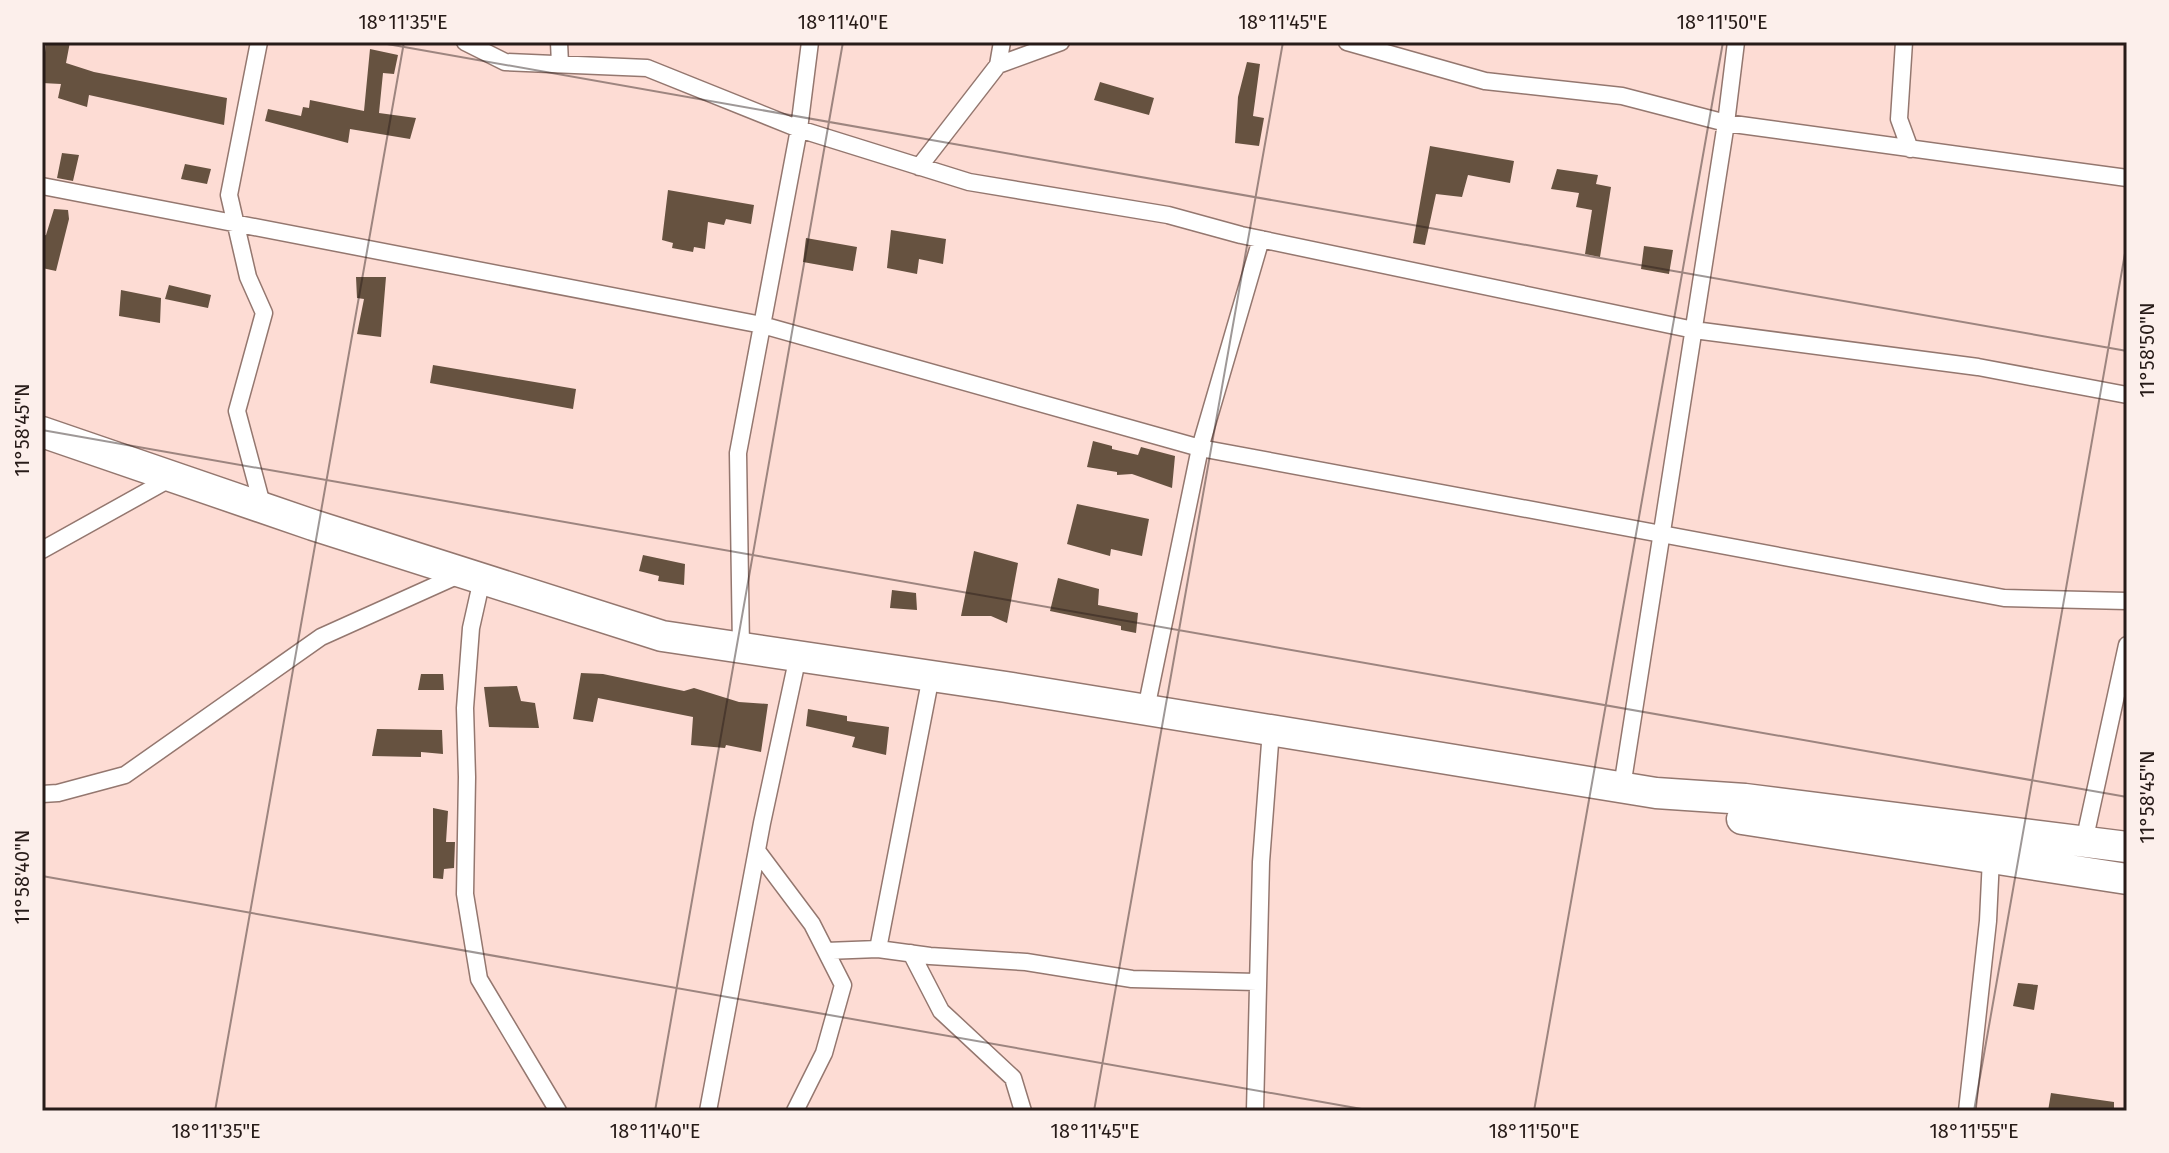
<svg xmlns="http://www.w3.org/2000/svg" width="2169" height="1153" viewBox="0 0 2169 1153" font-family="'Fira Sans',sans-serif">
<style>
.building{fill:#665240}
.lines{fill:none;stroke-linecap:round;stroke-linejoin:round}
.street-casing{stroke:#94776f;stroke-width:19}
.highway-casing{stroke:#94776f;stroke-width:33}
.street{stroke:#fff;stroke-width:16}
.highway{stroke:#fff;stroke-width:30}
.ticks{fill:none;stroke:#271b18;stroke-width:2;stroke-opacity:0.45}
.neatline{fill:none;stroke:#271b18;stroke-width:3}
.ticks-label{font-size:20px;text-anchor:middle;fill:#271b18}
</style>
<rect width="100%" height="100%" fill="#fddcd4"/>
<path class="building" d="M46,42H70L66,63L94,72L227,98L224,125L89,95L87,107L58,98L61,84L42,83Z
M370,49L398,55L394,74L383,73L379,113L416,118L410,139L350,129L348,143L265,121L268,109L301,116L303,107L309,108L310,100L364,111Z
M1247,62L1260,64L1253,116L1264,118L1259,146L1235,143L1238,97Z
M1100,82L1154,98L1149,115L1094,100Z
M1430,146L1514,161L1510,183L1468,175L1462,197L1436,194L1425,245L1413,243Z
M62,153L79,155L73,181L57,178Z
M185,164L211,169L207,184L181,179Z
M1557,169L1598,175L1596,184L1611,187L1600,257L1585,254L1592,210L1576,207L1579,193L1551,189Z
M668,190L754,205L751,224L726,219L724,225L708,222L705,249L694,247L693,252L672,248L673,243L662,240Z
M54,209L68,210L69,219L56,271L42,268V236L46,235Z
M891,230L946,239L943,264L919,259L917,274L887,268Z
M806,238L857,247L853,271L803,262Z
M1644,246L1673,250L1669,274L1641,269Z
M356,277H386L381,337L357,334L364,299L357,298Z
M169,285L211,295L208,308L165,299Z
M121,290L161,298L160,323L119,316Z
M433,365L576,389L573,409L430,383Z
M1093,441L1112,446V449L1138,455L1141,447L1175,456L1172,488L1132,474L1117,475V472L1087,467Z
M1077,504L1149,519L1142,556L1111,549L1110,556L1067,544Z
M974,551L1018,563L1007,623L991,616H961Z
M643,555L685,564L684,585L658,581L659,576L639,571Z
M1058,578L1099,589L1098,605L1138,613L1136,633L1121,630V626L1050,611Z
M892,590L916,593L917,610L890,608Z
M581,673L603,674L684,691L694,688L739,702L768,704L761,752L726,745L725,748L691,745L693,717L598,698L593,722L573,719Z
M421,674H443L444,690H418Z
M517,686L521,701L535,703L539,728L489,727L484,687Z
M808,709L847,716V721L889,727L886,755L852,747L855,737L806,726Z
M377,729L442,730L443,754L421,752V757L372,756Z
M433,808L448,811L446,842H455L454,868L444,869L443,879L433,878Z
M2018,983L2038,985L2034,1010L2013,1006Z
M2051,1093L2114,1102V1111H2048Z"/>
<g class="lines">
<g class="street-casing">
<path id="street" d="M259,42L229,195L248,277L264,313L237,411L263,508
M465,42L505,62L647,68L799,129L969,182L1168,215L1241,235L1694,330L1978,367L2127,395
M559,42L560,64
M1347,42L1485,81L1622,96L1726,123L2127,178
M1904,42L1899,119L1910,149
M998,65L1061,42
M919,167L998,65L1002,42
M42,186L762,325L1200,448L1261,239
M42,550L173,477
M482,579L471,628L465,708L467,777L465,894L479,979L558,1111
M741,648L738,453L799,129L810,42
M1146,709L1200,448L2004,598L2127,601
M1622,787L1726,123L1736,42
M42,794L58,793L125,775L321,637L461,574
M2084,842L2127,645
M758,852L812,924L843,985L824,1053L795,1111
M878,949L931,676
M826,951L878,949L930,956L1026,962L1132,979L1257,982
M911,953L941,1011L1013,1078L1023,1111
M708,1111L762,823L798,656
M1255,1111L1261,862L1271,730
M1967,1111L1988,921L1991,858"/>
</g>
<g class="highway-casing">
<path id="highway" d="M42,432L313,525L662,636L1006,687L1656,793L1745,799L2127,847
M1742,819L2127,879"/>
</g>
<use href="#street" class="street"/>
<use href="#highway" class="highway"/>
</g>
<path class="ticks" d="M376,42L2127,351M42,430L2127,797M42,876L1373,1111M215,1111L404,42M655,1111L843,42M1094,1111L1283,42M1534,1111L1723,42M1974,1111L2127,242"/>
<rect width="2169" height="1153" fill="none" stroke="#fcefeb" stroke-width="88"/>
<rect x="44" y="44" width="2081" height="1065" class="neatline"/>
<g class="ticks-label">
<text x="403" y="29">18°11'35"E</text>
<text x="843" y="29">18°11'40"E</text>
<text x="1283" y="29">18°11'45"E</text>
<text x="1722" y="29">18°11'50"E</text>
<text transform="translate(2147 350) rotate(-90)" y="7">11°58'50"N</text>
<text transform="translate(22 430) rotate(-90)" y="7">11°58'45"N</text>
<text transform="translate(2147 797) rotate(-90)" y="7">11°58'45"N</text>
<text transform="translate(22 877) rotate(-90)" y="7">11°58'40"N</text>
<text x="216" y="1138">18°11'35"E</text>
<text x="655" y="1138">18°11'40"E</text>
<text x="1095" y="1138">18°11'45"E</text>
<text x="1534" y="1138">18°11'50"E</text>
<text x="1974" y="1138">18°11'55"E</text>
</g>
</svg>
